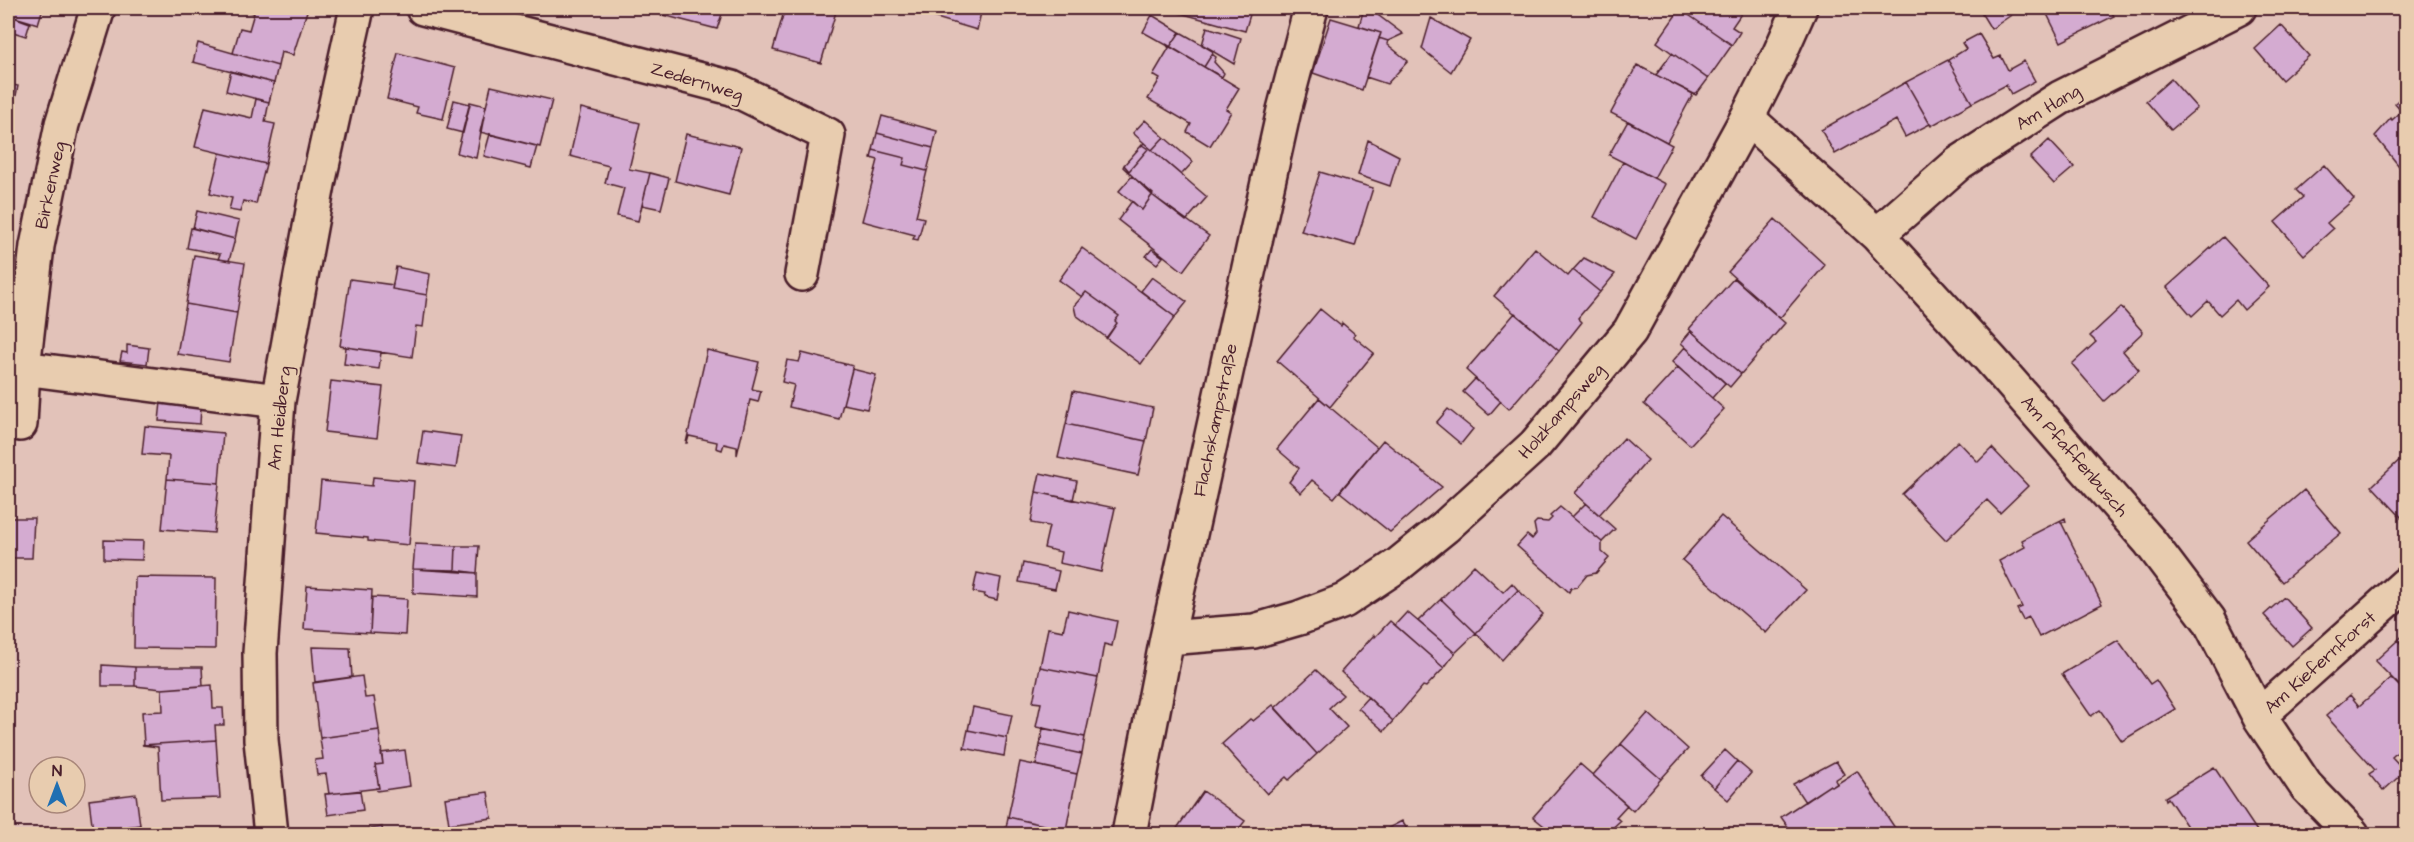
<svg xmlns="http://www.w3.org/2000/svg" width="2414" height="842" viewBox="0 0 2414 842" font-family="'Architects Daughter',sans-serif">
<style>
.building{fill:#d4abd1;stroke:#4a1f2b;stroke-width:1.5}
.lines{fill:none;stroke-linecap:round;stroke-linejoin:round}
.street-casing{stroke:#4a1f2b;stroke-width:38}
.street{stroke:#e8ccaf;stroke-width:33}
.labels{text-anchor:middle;stroke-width:4.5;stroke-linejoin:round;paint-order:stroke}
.street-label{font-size:18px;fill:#4a1f2b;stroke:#e8ccaf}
</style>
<rect width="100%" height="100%" fill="#e2c2b9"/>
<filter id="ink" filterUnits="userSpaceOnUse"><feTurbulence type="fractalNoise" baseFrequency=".0167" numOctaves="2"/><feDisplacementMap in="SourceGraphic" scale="12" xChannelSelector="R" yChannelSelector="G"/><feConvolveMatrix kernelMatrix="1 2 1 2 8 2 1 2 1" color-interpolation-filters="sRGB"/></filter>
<g filter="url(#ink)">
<path class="building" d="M8,8H43L38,24L8,15Z
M247,8H308L293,55L281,52L278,66L233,53L240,28L249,30L254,13L246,11Z
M652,8H724L717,29L651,12Z
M785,8H837L821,63L773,50Z
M917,8H982L977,30L933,17L934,13Z
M1184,8H1193L1191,13L1183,11Z
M1193,8H1252L1245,31L1180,13L1181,10L1191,13Z
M1364,8L1375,13L1403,34L1388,41L1379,38L1381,33L1359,26Z
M1686,8H1745L1732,27L1740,32L1732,45L1683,11Z
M1984,8H2019L2020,9L1991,29L1980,11Z
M2044,8H2109L2114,16L2061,42Z
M1680,9L1732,45L1708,79L1657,42Z
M8,15L30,23L26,36L13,32L8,47Z
M1152,15L1180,32L1170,47L1143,32Z
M1331,18L1381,33L1362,90L1313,73Z
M1431,18L1470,40L1451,72L1422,49Z
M2281,25L2309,56L2282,80L2255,49Z
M1207,27L1241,38L1234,64L1202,45Z
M1180,32L1214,51L1204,67L1170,47Z
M1979,34L1994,59L2001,56L2008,70L2024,61L2035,81L2011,94L2006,85L1972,103L1948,60L1966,49L1962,43Z
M1379,38L1388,41L1387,44L1408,61L1387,84L1366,77Z
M198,43L278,66L274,83L193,62Z
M1166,44L1239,88L1226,109L1231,112L1210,146L1187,132L1191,124L1148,99L1160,79L1153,75L1169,48Z
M398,53L455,68L443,119L416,113L418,107L387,99Z
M1672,53L1708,79L1696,95L1656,75Z
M1212,54L1216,57L1214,62L1224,73L1222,77L1204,67Z
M1948,60L1972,103L1931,126L1906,82Z
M1637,65L1693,94L1667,142L1611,113Z
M231,71L274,83L269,102L226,91Z
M2171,79L2197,108L2171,130L2146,101Z
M1906,82L1930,124L1905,137L1896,120L1835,154L1821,130Z
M8,84L18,86L8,132Z
M491,86L552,100L540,147L480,132Z
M2406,93V170L2403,171L2375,136L2391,118L2392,120L2402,111L2395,103Z
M256,99L269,102L265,122L275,124L266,164L195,147L205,107L252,118Z
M454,100L470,104L463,133L447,129Z
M470,102L486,106L476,158L457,153Z
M581,108L640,123L629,169L650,173L638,221L617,216L624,188L605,183L609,166L570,156Z
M882,116L937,131L933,148L877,133Z
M1145,120L1164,137L1152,150L1133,133Z
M1628,121L1672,145L1654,178L1609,155Z
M877,133L933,148L927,171L903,165L905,158L873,150Z
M490,134L537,146L531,168L484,156Z
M686,134L741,147L729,195L675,181Z
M1164,137L1193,162L1181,175L1152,150Z
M1368,140L1399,156L1390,186L1358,175Z
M2049,140L2074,167L2054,184L2030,158Z
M1144,143L1207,197L1186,221L1152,195L1123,167L1124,165L1129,171L1148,149L1142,145Z
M1142,145L1148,149L1129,171L1124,165Z
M873,150L905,158L903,165L927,171L916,216L924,218L918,240L913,239L915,235L862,221L878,160L871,158Z
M220,153L266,164L256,204L243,201L240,212L229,210L232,198L210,193Z
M1623,162L1665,184L1636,239L1594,217Z
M2324,165L2354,199L2327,223L2333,229L2304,255L2275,222L2303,197L2296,190Z
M1320,172L1373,188L1355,246L1301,231Z
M650,173L669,178L661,209L642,205Z
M1132,176L1153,194L1142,210L1119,191Z
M1152,195L1209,236L1183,271L1118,220L1132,201L1142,210Z
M197,211L239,221L235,239L193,228Z
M1775,219L1825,265L1780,318L1728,272Z
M191,228L235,239L229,261L218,259L220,254L187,248Z
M2223,237L2269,287L2244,310L2236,300L2220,315L2208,301L2192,316L2167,287Z
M1082,248L1175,317L1141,364L1106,338L1117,323L1115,321L1119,316L1086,292L1082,297L1059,280Z
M1535,248L1568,276L1573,270L1600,292L1578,318L1582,322L1559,351L1494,296Z
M1152,249L1163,257L1157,264L1146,256Z
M194,255L245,263L237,313L186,304Z
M1584,258L1615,274L1600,292L1573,270Z
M396,267L430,274L427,295L392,289Z
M1152,277L1187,302L1175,317L1141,291Z
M1734,278L1785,323L1741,374L1689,329Z
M350,279L393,285L392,289L427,295L423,327L416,326L412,357L340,346Z
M1086,292L1119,316L1115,321L1117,323L1107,338L1076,315L1074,306Z
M186,304L237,313L229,362L177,354Z
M2121,307L2143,332L2123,351L2139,370L2104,401L2072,364L2096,342L2090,336Z
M1320,309L1341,326L1342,323L1355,334L1353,336L1374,353L1330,407L1277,361Z
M1515,313L1559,351L1509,409L1466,370Z
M1691,331L1741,374L1730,387L1681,343Z
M127,345L149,348L147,364L120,361L122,352L127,353Z
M346,347L381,352L379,369L344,364Z
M1685,347L1725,383L1712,398L1672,362Z
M707,350L759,362L752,389L761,391L758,402L750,400L737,455V447L724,444L722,450L716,448L717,442L689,436L687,443H686Z
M802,353L853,366L839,419L789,407L794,385L782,382L787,360L799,362Z
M1678,367L1724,409L1690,445L1644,404Z
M852,369L876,375L867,409L843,404Z
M1475,379L1501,401L1489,415L1463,392Z
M331,381L383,387L377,438L325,432Z
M1073,391L1153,408L1146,441L1066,424Z
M1319,398L1377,447L1334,498L1312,480L1301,493L1289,482L1299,468L1277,449Z
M161,402L201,406L200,424L159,421Z
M1448,409L1473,429L1461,444L1436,423Z
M1066,424L1146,441L1138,475L1058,458Z
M145,426L223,433L219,483L167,479L169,456L142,454Z
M423,431L461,436L456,468L418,463Z
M1624,438L1648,460L1599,515L1575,493Z
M1383,440L1442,487L1390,532L1340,492Z
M1958,441L1978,462L1992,448L2028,486L2000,513L1987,500L1946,540L1902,494Z
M2406,454V515L2403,519L2372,486Z
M1040,473L1077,481L1073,500L1036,492Z
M8,476H13L11,523H8Z
M373,477L414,481L409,545L368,541V538L316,533L321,481L372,486Z
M167,479L219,483L214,533L162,529Z
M2304,490L2341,533L2282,582L2246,540Z
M1036,492L1115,508L1101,572L1059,563L1061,552L1044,548L1049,526L1031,523Z
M1586,503L1615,529L1602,542L1572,517Z
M1560,507L1602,542V552L1609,558L1596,573L1587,575L1577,587L1571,588L1569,592L1517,546L1527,535L1532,539L1536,534L1534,524L1537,521L1548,522L1552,518L1550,516Z
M1721,516L1806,590L1766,633L1682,560Z
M11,518H34L32,558H9Z
M2065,518L2066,522H2061L2102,604L2039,637L2029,617L2023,620L2017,609L2022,607L1999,561L2025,547L2022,540Z
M104,540L143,541L142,560L104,559Z
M415,544L456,546L455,570L413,569Z
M456,546H479L477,573L455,570Z
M1023,563L1059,571L1055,589L1019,582Z
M1474,565L1503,592L1512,583L1518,590L1476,633L1441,599Z
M413,569L477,573V597L413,593Z
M977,573L1001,578L997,600L984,597L985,594L973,592Z
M135,577L216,578L215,649L134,648Z
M307,586L372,590L370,633L304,629Z
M1518,590L1543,614L1502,660L1476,633Z
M372,597L407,599L405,635L370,633Z
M2284,597L2312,628L2292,646L2264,615Z
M1441,599L1476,633L1455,653L1418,621Z
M1068,610L1117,621L1112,646L1104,644L1098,678L1040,667L1048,628L1063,631Z
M1407,612L1455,653L1444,668L1395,625Z
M1390,621L1444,668L1426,687L1423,686L1393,721L1341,672L1374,635L1375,637Z
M2406,633V650L2398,640Z
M2118,640L2150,684L2156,680L2175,709L2122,741L2100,710L2091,716L2062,674Z
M2398,640L2406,650V682L2401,687L2375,661Z
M312,647L350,648L352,677L315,682Z
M102,665L135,667V686H102Z
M135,667H202L203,686L162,689L135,686Z
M1040,667L1098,678L1085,737L1036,727L1041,703L1033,702Z
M1316,670L1343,695L1329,708L1347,727L1317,754L1275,708Z
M362,676L365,698L374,697L379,730L320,738L313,683Z
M2391,678L2406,693V744L2392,757L2405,771L2383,791L2369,774L2375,770L2326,716L2350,695L2359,706Z
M212,685L213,708H223L224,725H215L216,740L142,745L144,744L142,712L163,711L162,689Z
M1368,697L1393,721L1384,731L1358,708Z
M1273,705L1317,754L1289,780L1286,777L1267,794L1222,744L1250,719L1253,721Z
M973,707L1012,715L1007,738L968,730Z
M1648,713L1688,749L1661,779L1621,744Z
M1043,728L1085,737L1082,754L1040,745Z
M379,730L383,764L375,765L379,788L329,794L326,774L317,775L315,760L323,759L320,738Z
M968,730L1007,738L1004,756L964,748Z
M216,740L220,798L161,800L158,747L142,745Z
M1621,744L1661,779L1633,811L1593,775Z
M1040,745L1082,754L1077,774L1036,765Z
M405,750L410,786L377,791L376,788H379L375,765L383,764L381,753Z
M1725,750L1737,761L1714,788L1701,776Z
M1737,761L1751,773L1728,800L1714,788Z
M1836,761L1844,774L1835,780L1837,784L1832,787L1830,785L1805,802L1793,784Z
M1020,762L1077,774L1066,830L1008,817Z
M1580,764L1627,805L1616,817L1620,821L1606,834H1554L1533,817Z
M2214,767L2257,831L2252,834H2208L2206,831L2201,834H2192L2168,798L2166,800L2165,797Z
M1857,771L1899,834H1793L1781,817L1830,785L1832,787Z
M360,791L363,810L328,815L325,794Z
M1203,791L1245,821L1235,834H1173Z
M488,792L492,818L449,824L445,798Z
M136,794L140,825L93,831L89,800Z
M1008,817L1066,830L1065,834H1005Z
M1402,821L1410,834H1377Z
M140,825L141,834H94L93,831Z
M382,827L383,834H341Z"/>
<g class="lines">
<g class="street-casing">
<path id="street" d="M98,8L62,124L37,246L23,368L278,401
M423,8L732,88L828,135L802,274
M1747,118L1877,235L1992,361L2150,542L2209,620L2259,716L2306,786L2352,834
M1877,235L1959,163L2060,98L2239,8
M20,424L23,368
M1167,638L1254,631L1299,618L1344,601L1398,565L1445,527L1535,445L1630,331L1747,118L1779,55L1800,8
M2259,716L2406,584
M271,834L261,740L260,653L278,401L318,184L357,8
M1129,834L1167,638L1284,110L1311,8"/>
</g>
<use href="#street" class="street"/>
</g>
</g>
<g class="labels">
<g class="street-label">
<text transform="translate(697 81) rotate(17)" y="6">Zedernweg</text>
<text transform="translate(2048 107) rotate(-31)" y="6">Am Hang</text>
<text transform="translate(50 185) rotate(-78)" y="6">Birkenweg</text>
<text transform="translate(1561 411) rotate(-49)" y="6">Holzkampsweg</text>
<text transform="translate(279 418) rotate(-84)" y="6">Am Heidberg</text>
<text transform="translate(1215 420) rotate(-78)" y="6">Flachskampstraße</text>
<text transform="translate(2075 456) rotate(49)" y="6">Am Pfaffenbusch</text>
<text transform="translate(2320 662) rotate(-42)" y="6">Am Kiefernforst</text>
</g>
</g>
<rect width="2414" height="842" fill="none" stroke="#e8ccaf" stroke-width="30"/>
<rect x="15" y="15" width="2384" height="812" fill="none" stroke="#4a1f2b" stroke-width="2" filter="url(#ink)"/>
<g transform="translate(57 785)"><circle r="28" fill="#e8ccaf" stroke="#a9877a" stroke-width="1.5"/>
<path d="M0-4.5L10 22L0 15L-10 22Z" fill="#1f6fb2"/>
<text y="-9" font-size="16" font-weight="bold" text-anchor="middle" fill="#4a1f2b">N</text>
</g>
</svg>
